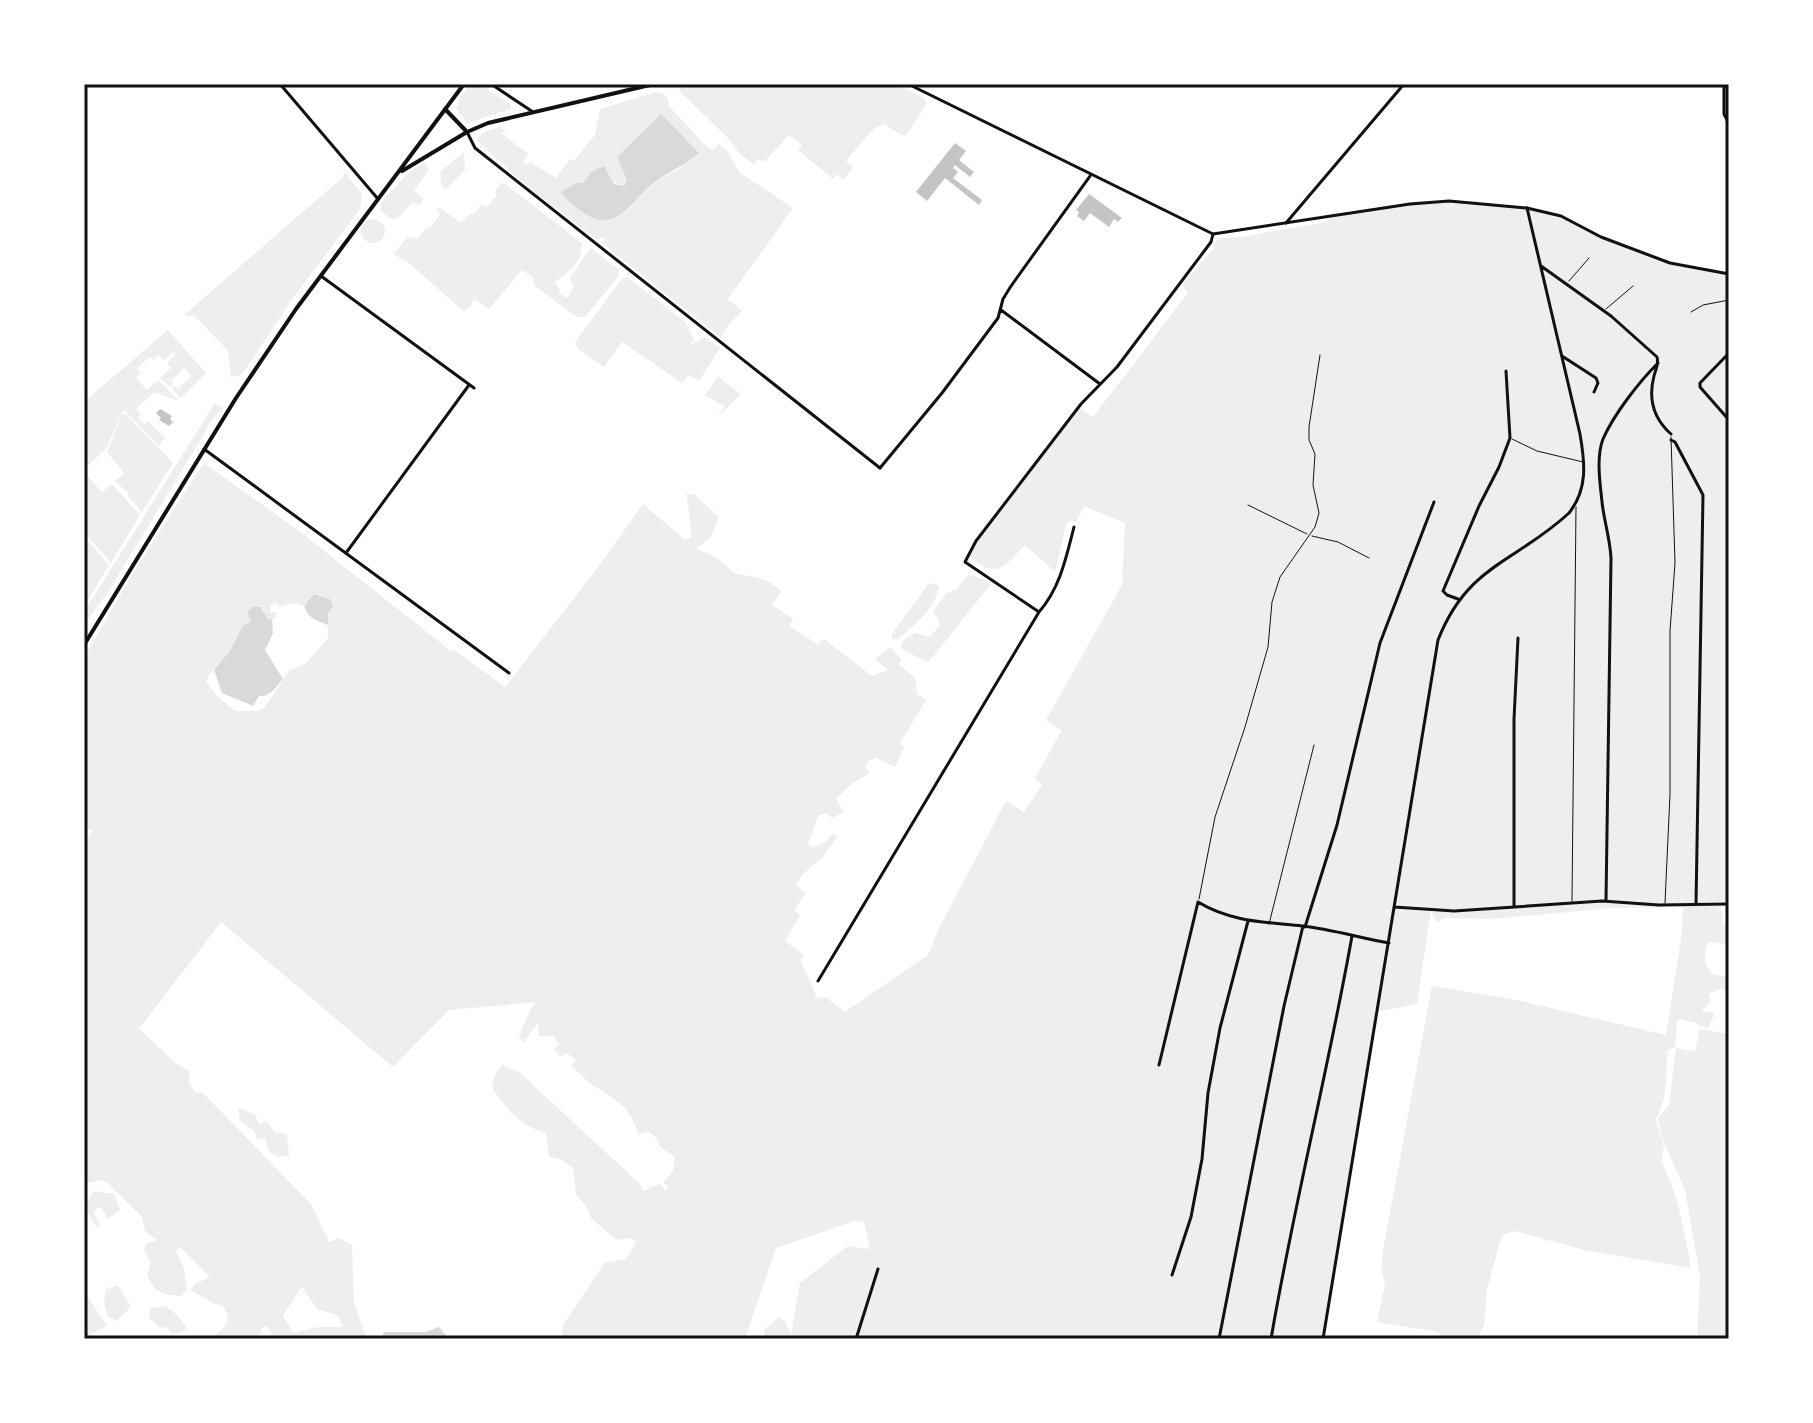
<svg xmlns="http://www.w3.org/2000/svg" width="1813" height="1423" viewBox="0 0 1813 1423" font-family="'Source Sans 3',sans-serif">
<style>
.green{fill:#eee;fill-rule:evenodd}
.water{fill:#d9d9d9}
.building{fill:#c4c4c4}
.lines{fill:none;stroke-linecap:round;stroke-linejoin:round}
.service{stroke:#111;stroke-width:1}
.minor{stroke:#111;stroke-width:3}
.tertiary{stroke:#111;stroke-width:3}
.secondary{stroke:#111;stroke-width:4}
.neatline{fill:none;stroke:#111;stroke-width:3}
</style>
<rect width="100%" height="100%" fill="#fff"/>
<path class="green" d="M479,84L511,105V109L467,123L456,108L462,94L470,85Z
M691,84H896L924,98L927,103L906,135H901L885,124L875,128L866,137L846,161L853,167L844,180L837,174L833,179L798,150L802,145L789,135L765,161L758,160L754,165L739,153L727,137L679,91L680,88Z
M656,92L662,93L667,97L669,106L706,146L712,150L716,148L718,143L728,152L739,172L793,208L728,299L742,311L730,323L721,338L602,243L605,238L603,237L597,240L528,187L477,141C480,131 491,130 500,127L506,130L501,133L528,154L523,162L527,165L530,162L556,178L570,159L574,161L595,135L600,109ZM685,165L653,184L622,213L561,193L577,183H583L591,172L623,186L628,180Z
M464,152L465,170L446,189L441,184L440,172Z
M424,162L429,170L414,190L424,199L419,205L413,202L397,219H391L381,211V203L408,173Z
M344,171L362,194L360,209L292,299L245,370L239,376L231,377L228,351L195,316L184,315L343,177Z
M501,183L505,184L582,243C583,263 569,271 555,282L560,290L559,293L567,298L574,287L570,280L571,276L591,248L619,270L618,277L585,317H577L571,313L534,285L533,277L522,270L489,309L474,299L470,307L463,311L409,263L393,254L408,237L417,239L427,227L430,228L440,214L436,210L439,207L461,223L471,213L474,214L482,204L487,207L497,195L495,192Z
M1449,201L1527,208L1561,216L1601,237L1670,263L1729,274V904L1664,905L1721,906L1723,925L1729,926V944L1708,942C1704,956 1703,962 1712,974L1729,977V997L1722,988L1709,994L1710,1003L1701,1011L1715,1013L1708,1028L1699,1026L1697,1023L1677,1019L1675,1047L1668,1050C1665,1075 1669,1097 1656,1119L1664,1148L1661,1162C1679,1195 1684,1231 1691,1268L1588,1251L1515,1231L1502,1235L1487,1289L1484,1325L1477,1339H1443L1438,1332L1377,1322L1385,1284L1381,1270L1383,1250L1432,986L1516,1000L1666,1035L1682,932L1683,907L1614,908L1490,919L1446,918L1437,922L1432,914L1433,912L1554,905L1431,910L1417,1004L1377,1012L1323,1339H765L764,1330L779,1317L785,1322L791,1334L800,1283L848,1246L870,1249L864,1222L854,1221L776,1248L745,1339H563V1325L605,1263L626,1259L636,1242L630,1238L616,1240L591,1218L587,1207L576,1195L573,1168L561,1159L549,1157L546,1133C521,1127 505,1108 492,1087L495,1075L502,1065L519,1072L640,1184L643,1191L660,1184L666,1191L668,1187L663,1182L673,1171L675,1157L659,1146L657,1138L648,1132L638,1134C632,1108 617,1101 596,1087C587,1082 579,1073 571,1066L576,1060L567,1053L560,1057L554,1049L559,1044L553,1036H539L538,1023L523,1043L519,1037L530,1010L536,1002L449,1010L393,1067L221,922L139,1029L178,1065L189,1071V1083L195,1092L203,1093L311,1204L329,1242L339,1238L352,1245L354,1303L367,1339H274L267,1326L260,1329L262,1332L251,1339H210C223,1328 235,1324 222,1305L214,1304L191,1290L195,1284L210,1277L179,1246L176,1252L184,1268L187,1290L181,1296C164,1296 153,1291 147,1275L151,1263L144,1251L146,1244L157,1240L145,1231L142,1217L106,1182L101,1180L84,1184V845L93,831L84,827V658L134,571L204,463L299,531L451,651H456L505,687L599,566L643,504L685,540L691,538C691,523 689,509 686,494H694L719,517L711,537L696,549L716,557L734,573L766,580L782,591L772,605L793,619L790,626L818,645L824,639L872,676L888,670L875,659L890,647L901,659L899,664L915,678L917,694L926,700L900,743L904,748L895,767L876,758L868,761L865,767L870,773L853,783L836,799L844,812L832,818L826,813L818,816L808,844L813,847L827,841L832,834L838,836L822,858L803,874L796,885L806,893L794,910L800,915L785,941L804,955L801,961L817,998L825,997L845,1012L928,955L940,926L1006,801L1024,812L1042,785L1035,778L1062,730L1046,720L1122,585L1125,523L1084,506L1076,522L1070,521L1066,525L1055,572L1025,545C1005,566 995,581 970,556L980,539L1080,408L1093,417L1188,293L1182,285L1212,250L1218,238L1241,237L1326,222L1328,217L1410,204ZM315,594L330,599L333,606L328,613V638L305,664L290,670L264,708L257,711H235L217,696L206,682C210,671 218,665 226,657C237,647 237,630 251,621L247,612L253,607H260L269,620L275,619L277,611L270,613V606L276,603L279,607L294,603L304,606ZM302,1286L317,1309L339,1316L342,1327H319L293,1333L283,1315Z
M361 231a12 12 0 1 1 24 0a12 12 0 1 1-24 0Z
M627,277L686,323L694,339L690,345L704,337L720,348L699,381L689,375L682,383L622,342L604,367L578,349L575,343L578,338L622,279Z
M168,330L206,373L181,398L172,389L175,386L178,389L191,376L184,368L171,381L173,384L170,387L160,378L171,368L167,363L176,353L174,352L164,360L159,355L153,360L150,357L137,368L141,373L136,378L147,390L158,380L179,401L154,392L136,409L141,414L138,417L144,424L148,421L165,438L159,446L124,410L105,450L84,469V402Z
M718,377L741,394L718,417L724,406L705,395Z
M215,403L223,408C217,417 208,420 206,431L110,589L84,625V612Z
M126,414L173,463L142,512L128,496L129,494L115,481L124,473L107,452L122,415Z
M84,472L102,492L112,484L140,515L111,563L84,532Z
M84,536L109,565L84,607Z
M968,575L987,580L991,584L928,663L901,648C901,640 908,637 915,633L930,637L940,625L938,618L933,612L946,593L956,590Z
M929,583L939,586C936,608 914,626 898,639H892V634Z
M1700,1029L1729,1034V1339H1697L1700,1276L1685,1190L1662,1138L1658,1118L1669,1105L1676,1048L1695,1052Z
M239,1108L255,1114L259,1125L266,1120L275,1132L287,1134L289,1156L277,1157L268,1150L265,1137L257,1140L254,1131C243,1122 237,1123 239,1108Z
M94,1191L114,1194L120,1210L108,1219L102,1208H96L94,1214L100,1225L97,1228C88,1212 81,1208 94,1191Z
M118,1285L131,1307L116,1321L108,1317L104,1302L106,1289Z
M84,1291L107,1326L84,1338Z
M165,1306L177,1315L187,1328L181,1333L172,1334L167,1327L160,1328L149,1317L150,1308Z"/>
<path class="water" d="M661,114L699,153C684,166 666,173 651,185C629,204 615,234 584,213C575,207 568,201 561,192L577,183H583L591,172L604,166L614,184L624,186L627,180L617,157Z
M314,594L330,599L333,606L328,613V625C316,620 309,619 304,606Z
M253,607H260L269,620L272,619L273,633L265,650L283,679C276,687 270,697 259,696L253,706L222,693L214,670L230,651L243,626L251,621L247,612Z
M439,1327L449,1339H381L384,1332H425Z"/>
<path class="building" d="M955,143L966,151L959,160L974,172L970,177L955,165L953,168L958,172L953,178L982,200L979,205L945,178L927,201L916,192Z
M1089,194L1122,218L1118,222L1114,219L1109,227L1090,213L1084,221L1077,216L1079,212L1076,210Z
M160,409L172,416L170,419L173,422L169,426L159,420L161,418L156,413Z"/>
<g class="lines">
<path class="service" d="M1569,281L1589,258
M1606,309L1633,286
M1691,312L1703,305L1729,300
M1512,439L1537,451L1583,462
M1248,505L1307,534
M1312,536L1338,542L1369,558
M1199,899L1215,817L1245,727L1268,647L1272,602L1280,577L1315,527L1319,513L1313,485L1315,454L1309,440V427L1320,355
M1572,901L1576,507
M1665,903L1670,794V631L1675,563L1671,437
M1269,924L1314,745"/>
<path class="minor" d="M280,84L378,199
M491,84L533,112
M1724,84V114L1729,124
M1286,223L1404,84
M1541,266L1611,316L1657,357C1659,365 1656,368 1654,376C1648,399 1653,418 1671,434
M321,276L474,388
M1001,310L1100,384
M1729,353L1700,383V387L1729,420
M1562,356L1596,378L1598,383L1594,392
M1671,440L1675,442L1703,495L1696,904
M204,449L509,673
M880,468L942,393L998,318L1003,299L1011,286L1090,176
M346,553L469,385
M1458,599L1447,595L1443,591L1479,506L1499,467L1510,438L1506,371
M1039,612L965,562L976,541L1081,404L1117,367L1211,242L1213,234
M1606,901L1611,558C1610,538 1604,521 1602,502C1600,483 1596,457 1603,439C1614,414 1639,382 1658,363
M1514,906V719L1518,638
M1394,907L1454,911L1602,901L1659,905L1729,904
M1305,927L1337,825L1380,643L1434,502
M818,981L1039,612C1060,588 1066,558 1074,527
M1159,1065L1198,902C1231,922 1265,922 1302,926C1331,929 1360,938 1389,943
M1172,1275L1191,1217L1202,1159L1208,1093L1220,1028L1248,921
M856,1339L878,1269
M1219,1339L1284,1006L1303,926
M1271,1339C1294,1204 1328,1071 1352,936
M1323,1339L1438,640C1468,564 1515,563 1569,513C1588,489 1585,463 1580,434L1527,208"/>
<path class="tertiary" d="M908,84L1213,234L1410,204L1449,201L1527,208L1561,216L1601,237L1670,263L1729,274
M467,132L475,148L880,468"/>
<path class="secondary" d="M445,109L467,132
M402,171L467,132L488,123L654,84
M84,645L236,398L296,309L464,84"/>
</g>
<rect width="1813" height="1423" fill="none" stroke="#ffffff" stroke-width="172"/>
<rect x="86" y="86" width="1641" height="1251" class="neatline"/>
</svg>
